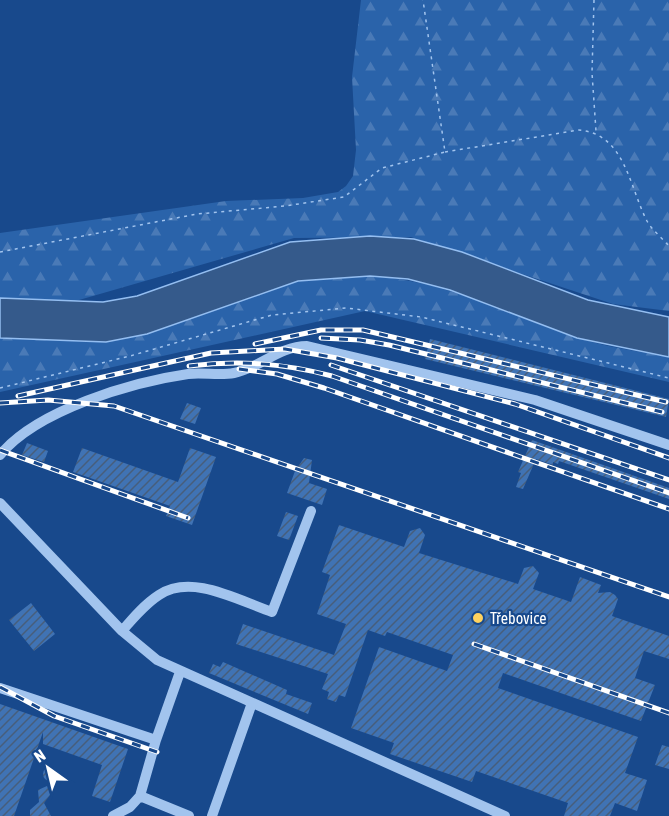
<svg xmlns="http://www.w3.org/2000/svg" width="669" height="816" viewBox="0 0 669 816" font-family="'Asap Condensed',sans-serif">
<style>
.forest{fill:url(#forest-firs)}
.water{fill:#355a8b;stroke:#94bef1;stroke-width:1.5}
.building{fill:url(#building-hatch)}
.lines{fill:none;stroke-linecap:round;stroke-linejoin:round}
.path{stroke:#a2c4ee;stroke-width:1.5;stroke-dasharray:3 4.5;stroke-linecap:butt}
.minor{stroke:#a2c4ee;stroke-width:10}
.rail-casing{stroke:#fff;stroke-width:5}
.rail{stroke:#18498c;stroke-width:3;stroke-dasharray:9;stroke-linecap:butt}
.poi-dot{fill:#ffd25f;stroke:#18498c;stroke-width:2}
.labels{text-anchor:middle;stroke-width:4.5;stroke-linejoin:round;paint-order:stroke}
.poi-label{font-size:16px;fill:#fff;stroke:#18498c;text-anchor:start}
</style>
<defs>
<pattern id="forest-firs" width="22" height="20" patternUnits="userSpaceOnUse" patternTransform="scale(1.5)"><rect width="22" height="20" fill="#2a63aa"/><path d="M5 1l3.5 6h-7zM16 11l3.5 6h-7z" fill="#4a7ab7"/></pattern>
<pattern id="building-hatch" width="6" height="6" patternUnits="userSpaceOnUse" patternTransform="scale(1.5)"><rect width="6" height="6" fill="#4073b4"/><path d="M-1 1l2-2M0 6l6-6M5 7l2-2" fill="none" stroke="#475e7b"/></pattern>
</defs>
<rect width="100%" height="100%" fill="#18498c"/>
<path class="forest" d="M361,0H669V311L613,304L411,237L294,238L79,300L53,306H0V233L226,201L303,198L338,192L346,186L353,176L356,150L352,77Z
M370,276C449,281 502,313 575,337C605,347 638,351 669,357V382L365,311L0,392V338L106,342L147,334L298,281Z"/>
<path class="water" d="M370,236L414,239L462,252L588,300L669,317V357L577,338L450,290L408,279L370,276L298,281L147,334L106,342L0,338V298L103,302L137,296L290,242Z"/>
<path class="building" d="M430,339L669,399L666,417L425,359Z
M187,403L201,408L195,424L180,419Z
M532,440L669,488V499L559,461L558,464L553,462V465L536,459L523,489L516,487L521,473L518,472Z
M27,443L48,451L44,462L22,455Z
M82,448L178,482L190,448L216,457L192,525L166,516L170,506L73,472Z
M304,458L312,460L309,483L327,489L322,505L287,493L295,471Z
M286,512L298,516L289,540L277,536Z
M339,525L404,547L410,531L420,528L425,535L419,553L518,584L524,568L533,566L539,573L533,589L571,602L580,577L601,585L598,593L610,592L615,595L618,599L612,616L669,636V659L644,651L635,678L655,685L641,721L503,673L498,688L638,737L625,773L647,780L637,811L615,803L610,816H564L568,803L476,771L472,782L390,754L394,743L351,728L379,647L447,671L453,655L387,632L385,636L368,630L345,697L339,695L336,702L327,699L329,692L322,689L328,674L236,644L243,624L334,655L346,624L317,614L330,575L322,572Z
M31,603L55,634L34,651L9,620Z
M223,662L287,690L286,694L312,703L308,714L209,673L213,664L220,667Z
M0,704L128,749L110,802L92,796L102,765L43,744V732L14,816H0Z
M662,745L669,747V769L655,765Z
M43 774a7 7 0 1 1 14 0a7 7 0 1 1-14 0Z
M47,786L50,795L44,803L51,816H30V810L39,802L38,790Z"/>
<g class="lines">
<path class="path" d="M594,0L592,73L596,131
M445,152L579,130C625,134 629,186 647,221C652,230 662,238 669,246
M0,252L197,214L285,206L344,197L382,168L445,152L423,0
M0,388L130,356L272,315L346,308L421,317L669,378"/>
<path class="minor" d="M0,455C37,410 132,382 188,374C203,372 219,376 234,373C260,368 279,346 307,346L535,400L669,445
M0,503L122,631L157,660L505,816
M122,631C133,618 145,604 159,595C192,573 239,601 272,612L311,511
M0,688L156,740
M140,796L156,740L180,672
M113,816L130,807L140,796L189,816
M212,816L252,703"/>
<g class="rail-casing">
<path id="rail" d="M321,338L360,340L389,345L662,412
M255,344L321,330H363L666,402
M331,365L669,480
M189,366C239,360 283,363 332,376L669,493
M239,369L277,374L324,388L669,509
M18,396L211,353L285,349L337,358L515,404L669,458
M0,403L48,400L114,406L669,597
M0,450L188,518
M474,644L669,713
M0,687L54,716L157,752"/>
</g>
<use href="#rail" class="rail"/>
</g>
<circle class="poi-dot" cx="478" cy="618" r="6"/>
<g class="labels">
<g class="poi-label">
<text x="490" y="624">Třebovice</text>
</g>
</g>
<g transform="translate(48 768) rotate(326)" stroke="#18498c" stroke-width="4.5" paint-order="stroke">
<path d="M0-4.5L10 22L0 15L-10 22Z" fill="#ffffff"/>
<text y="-9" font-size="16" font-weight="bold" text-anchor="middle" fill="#ffffff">N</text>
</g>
</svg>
